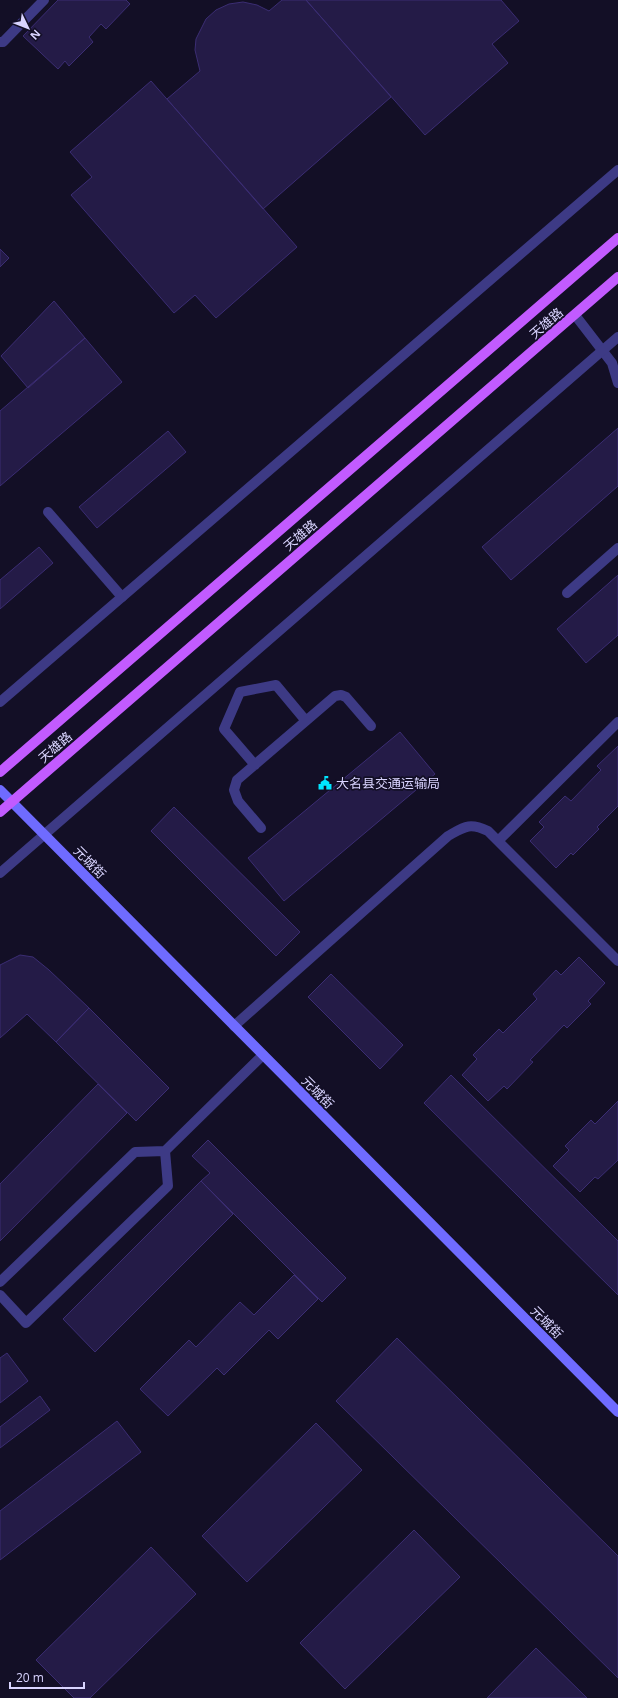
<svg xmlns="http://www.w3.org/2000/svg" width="618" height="1698" viewBox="0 0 618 1698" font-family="'Open Sans','Noto Sans SC',sans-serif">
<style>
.building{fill:#241b47;stroke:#3b2d73}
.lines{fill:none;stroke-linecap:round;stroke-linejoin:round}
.lane{stroke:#3d3a85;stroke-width:10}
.street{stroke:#3d3a85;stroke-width:10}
.secondary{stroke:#6f6bff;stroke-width:10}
.primary{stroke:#c25bff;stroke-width:10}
.labels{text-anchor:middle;stroke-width:3.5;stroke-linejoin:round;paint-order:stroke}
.street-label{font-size:13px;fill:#d9d4ff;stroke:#130f26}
.poi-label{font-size:13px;fill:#d9d4ff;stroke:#130f26;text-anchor:start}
</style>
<rect width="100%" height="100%" fill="#130f26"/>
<path class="building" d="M58,0H126L130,4L106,29L101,24L89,37L93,42L69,66L65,61L58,69L23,36Z
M282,0H306L391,97L263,209L167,99L200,71L195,50L196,39L206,19L216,10L229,4L243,2L257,5L269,11Z
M306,0H501L519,21L492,44L508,63L425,135Z
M151,81L297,247L216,318L195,295L174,313L71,195L92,177L70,152Z
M0,249L9,258L0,267Z
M54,301L85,338L28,388L1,356Z
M85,338L122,382L0,486V411Z
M618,428V486L511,580L482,547Z
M168,431L186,452L97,528L79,507Z
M39,547L53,563L0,609V580Z
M618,575V635L586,663L557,629Z
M400,732L435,774L284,901L248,858Z
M618,746V806L597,827L599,829L573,855L571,853L556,868L530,841L544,827L539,822L565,796L571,801L601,770L597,766Z
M174,807L300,932L276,956L151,831Z
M20,955L33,957L49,970L89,1008L56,1042L27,1014L0,1038V965Z
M579,957L605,983L588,1001L591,1004L567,1028L564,1025L530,1060L533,1062L507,1089L504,1086L488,1101L462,1075L477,1059L473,1055L499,1029L503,1033L537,999L533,994L556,970L561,975Z
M331,974L403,1045L380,1069L308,997Z
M89,1008L169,1088L136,1121L56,1042Z
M451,1075L618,1241V1295L424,1103Z
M98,1084L127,1113L0,1241V1184Z
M618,1101V1160L598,1179L595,1177L580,1192L553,1166L569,1150L565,1146L591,1120L595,1124Z
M208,1140L346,1278L322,1302L201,1181L210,1173L192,1156Z
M201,1181L233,1214L95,1352L63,1319Z
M294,1275L318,1299L278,1339L269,1330L224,1375L217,1368L168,1416L140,1389L189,1340L196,1347L240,1302L254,1315Z
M397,1338L618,1556V1678L336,1401Z
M7,1353L28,1381L0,1403V1358Z
M40,1396L50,1410L0,1448V1427Z
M117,1421L141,1452L0,1560V1511Z
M316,1423L362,1470L247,1582L202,1536Z
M414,1530L460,1577L345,1689L300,1643Z
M151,1547L196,1594L90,1698H74L36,1660Z
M536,1648L587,1698H487Z"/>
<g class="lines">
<path class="lane" d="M0,42H3L44,0
M575,315L612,363L618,383
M48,512L122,597
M567,593L618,548
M255,765L224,729L240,692L276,685L306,721
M261,828L238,801L234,790L237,780L335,696L341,695L346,697L371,726
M498,841L618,722
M234,1026L448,836C464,827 469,822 488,831L618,961
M165,1151L263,1055
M0,1282L135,1152L165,1151L168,1186L26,1323L0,1295"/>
<path class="street" d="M0,702L618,170
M0,873L618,337"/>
<path class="secondary" d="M0,790L618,1412"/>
<path class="primary" d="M0,772L618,238
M0,812L618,277"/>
</g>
<defs>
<g id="civic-bare" transform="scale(1.08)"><path d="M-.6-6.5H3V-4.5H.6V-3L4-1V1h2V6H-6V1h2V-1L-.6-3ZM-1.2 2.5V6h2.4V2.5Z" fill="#00e5ff" stroke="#130f26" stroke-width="2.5" paint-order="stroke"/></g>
</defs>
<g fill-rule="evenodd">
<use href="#civic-bare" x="325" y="783"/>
</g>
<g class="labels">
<g class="street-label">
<text transform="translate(546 323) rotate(-41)" y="5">天雄路</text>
<text transform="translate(300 535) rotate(-41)" y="5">天雄路</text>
<text transform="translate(55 747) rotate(-41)" y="5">天雄路</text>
<text transform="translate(90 862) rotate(45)" y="5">元城街</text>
<text transform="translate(318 1092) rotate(45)" y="5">元城街</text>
<text transform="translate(547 1322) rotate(45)" y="5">元城街</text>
</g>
<g class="poi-label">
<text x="336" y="788">大名县交通运输局</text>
</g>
</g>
<g transform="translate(28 28) rotate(133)" stroke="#130f26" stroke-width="3" paint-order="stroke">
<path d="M0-3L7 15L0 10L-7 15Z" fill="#d9d4ff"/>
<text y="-6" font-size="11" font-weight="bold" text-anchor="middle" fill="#d9d4ff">N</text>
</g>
<path d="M10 1682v6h74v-6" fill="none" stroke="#d9d4ff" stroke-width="2"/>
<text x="16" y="1682" font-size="12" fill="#d9d4ff" stroke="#130f26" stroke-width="3" paint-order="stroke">20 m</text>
</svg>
